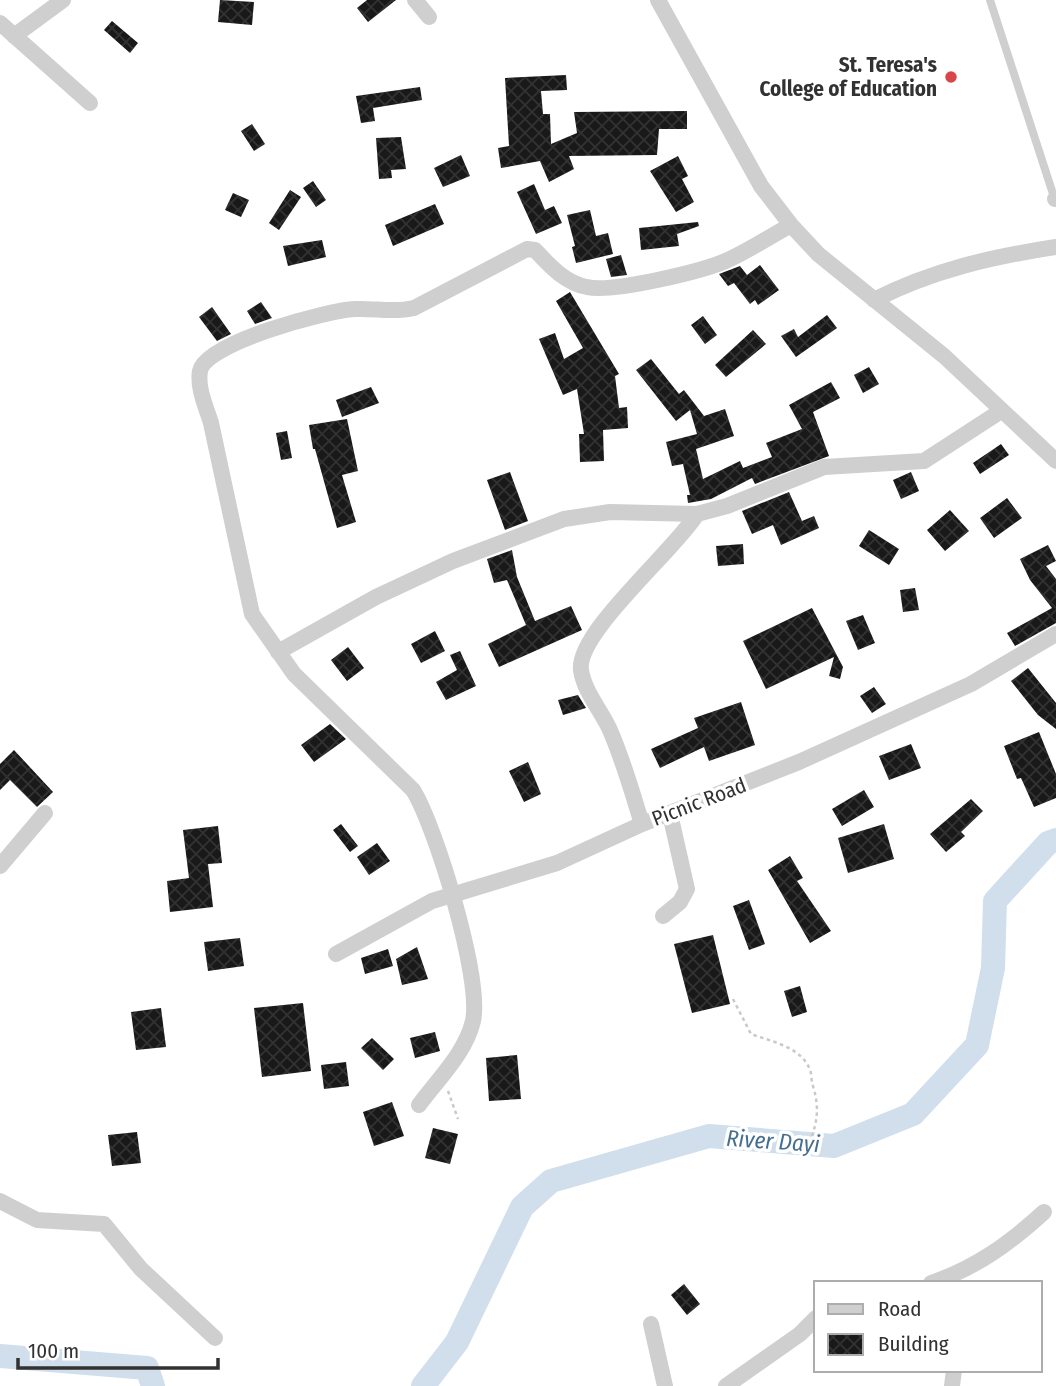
<svg xmlns="http://www.w3.org/2000/svg" width="1056" height="1386" viewBox="0 0 1056 1386" font-family="'Fira Sans Condensed',sans-serif">
<style>
.lines{fill:none;stroke-linecap:round;stroke-linejoin:round}
.river{stroke:#d0dfeb;stroke-width:24}
.building{fill:url(#building-cross-hatch)}
.path{stroke:#c9c9c9;stroke-width:2.5;stroke-dasharray:3.5 3.5;stroke-linecap:butt}
.service{stroke:#cfcfcf;stroke-width:8}
.minor{stroke:#cfcfcf;stroke-width:16}
.poi-dot{fill:#d7464a;stroke:#fff;stroke-width:2.5}
.labels{text-anchor:middle;stroke-width:7;stroke-linejoin:round;paint-order:stroke}
.poi-label{font-size:21px;font-weight:bold;fill:#323232;stroke:#fff;text-anchor:end}
.street-label{font-size:21px;fill:#323232;stroke:#fff}
.water-label{font-size:23px;font-style:italic;fill:#466f8f;stroke:#fff}
</style>
<defs>
<pattern id="building-cross-hatch" width="8" height="8" patternUnits="userSpaceOnUse" patternTransform="scale(1.75)"><rect width="8" height="8" fill="#191919"/><path d="M0 0l8 8M0 8l8-8" fill="none" stroke="#323232"/></pattern>
</defs>
<rect width="100%" height="100%" fill="#fff"/>
<g class="lines">
<path class="river" d="M0,1356L147,1368L153,1386
M423,1386L457,1342L522,1207L551,1181L709,1136L834,1146L913,1114L977,1045L993,968L995,901L1048,843L1056,840"/>
</g>
<path class="building" d="M220,0L254,2L252,25L218,22Z
M367,0H396L368,22L357,8Z
M112,21L138,43L130,53L104,30Z
M566,75L567,90L541,91L543,114H550L551,144L577,133L574,112L687,111V129H659L657,155L569,156L574,169L549,182L540,161L501,168L498,148L509,146L505,78Z
M420,87L422,100L373,108L375,121L361,123L356,96Z
M252,124L265,144L254,151L241,131Z
M401,137L406,169L391,170L392,178L379,179L376,138Z
M461,155L470,176L443,187L434,168Z
M678,156L688,176L682,179L694,202L676,212L650,171Z
M313,181L326,200L316,207L303,188Z
M534,184L545,210L554,206L562,223L536,234L517,192Z
M290,190L301,197L279,230L269,223Z
M233,193L249,200L241,217L225,210Z
M435,204L444,224L393,246L385,225Z
M590,210L596,236L608,233L613,254L576,263L572,247L575,246L567,215Z
M698,222L699,226L677,234L679,246L641,250L639,228Z
M322,240L326,257L288,266L283,246Z
M621,255L627,275L611,277L606,259Z
M760,265L779,290L758,305L755,300L750,304L734,283L728,286L719,274L740,266L747,275Z
M570,292L619,374L615,376L619,408L627,407L628,428L603,430L604,461L580,462L579,434H584L577,389L563,395L539,339L555,333L564,359L583,348L556,301Z
M261,302L272,318L255,324L247,311Z
M212,307L231,334L217,341L199,317Z
M827,315L837,328L796,357L781,336L794,329L798,337Z
M703,316L717,335L705,344L691,325Z
M753,330L766,344L726,377L715,365Z
M651,359L679,394L684,390L704,416L725,409L734,436L696,449L703,479L740,461L743,468L772,457L766,443L802,429L789,405L831,382L840,398L813,412L829,456L755,484L752,478L711,499L688,503L687,495H690L683,464L672,466L666,442L697,434L690,410L676,421L636,370Z
M869,367L879,384L863,393L854,375Z
M371,387L379,403L342,417L336,400Z
M347,419L358,471L342,475L356,522L337,528L315,449H313L309,425Z
M287,431L292,458L281,460L276,433Z
M1001,444L1009,455L980,474L973,463Z
M510,472L528,521L505,530L487,480Z
M911,472L919,491L901,499L893,480Z
M789,492L802,521L814,516L819,528L781,545L773,525L752,534L742,511Z
M1007,498L1022,518L994,538L980,518Z
M950,510L969,531L945,551L927,530Z
M869,530L899,549L889,565L859,546Z
M743,544L744,564L718,566L716,546Z
M1048,545L1056,561L1046,566L1056,579V623L1015,646L1007,633L1052,608L1030,580L1020,559Z
M512,550L517,577L535,621L571,606L582,630L499,667L488,644L526,625L507,580L494,583L487,559Z
M915,588L919,610L903,612L900,590Z
M812,608L843,667L840,679L829,676L834,657L766,689L743,641Z
M863,615L875,643L858,650L846,621Z
M435,631L445,651L421,663L411,644Z
M348,647L364,668L347,681L331,660Z
M460,651L476,686L446,700L436,682L457,670L450,655Z
M1028,668L1056,703V729L1038,715L1011,681Z
M874,687L886,704L872,713L860,696Z
M578,695L586,708L563,715L558,700Z
M741,702L755,745L709,761L704,747L660,768L651,749L698,728L694,718Z
M330,724L346,739L314,762L301,745Z
M1039,732L1056,774V798L1034,807L1021,778L1017,779L1004,746Z
M911,744L921,768L889,780L879,756Z
M14,750L53,792L37,807L10,780L0,790V764Z
M528,762L541,794L524,802L509,771Z
M864,790L874,807L842,826L832,809Z
M971,799L983,811L961,832L965,836L946,852L930,834Z
M341,824L358,846L350,852L333,830Z
M884,824L894,859L848,873L838,838Z
M218,826L222,863L208,864L213,907L170,912L167,881L189,878L183,830Z
M377,843L390,861L369,875L357,857Z
M790,856L803,878L797,881L831,931L810,943L768,870Z
M749,900L765,944L749,950L733,906Z
M713,935L730,1004L692,1013L674,944Z
M240,938L244,966L208,971L204,942Z
M417,947L428,979L402,985L396,959Z
M388,949L393,966L365,974L361,958Z
M800,986L807,1012L792,1017L784,991Z
M303,1003L311,1071L262,1077L254,1008Z
M161,1008L166,1047L136,1050L131,1012Z
M435,1032L440,1051L415,1058L410,1038Z
M372,1038L394,1059L383,1070L361,1048Z
M517,1055L521,1099L489,1101L486,1058Z
M346,1062L349,1086L324,1089L321,1065Z
M392,1102L404,1136L374,1146L363,1112Z
M433,1128L458,1134L450,1164L425,1158Z
M137,1132L141,1163L112,1166L108,1135Z
M684,1284L700,1304L687,1315L671,1295Z"/>
<g class="lines">
<path class="path" d="M733,999L751,1034C770,1041 802,1047 810,1070C812,1075 811,1081 813,1086C819,1106 818,1119 811,1139
M448,1091L458,1119"/>
<path class="service" d="M990,0L1055,200"/>
<path class="minor" d="M415,0L429,17
M658,0L761,186L791,225L818,254L944,356L1056,461
M0,23L90,103
M14,36L63,0
M1055,199L1056,198
M874,300C933,270 991,257 1056,247
M278,652L376,597L453,561L564,519L610,512L697,514L727,506L824,467L924,461L1001,411
M642,824C632,792 623,759 609,728C600,709 584,691 581,670C576,633 675,550 697,514
M0,866L45,813
M663,916L680,902L687,889L670,814
M336,954L432,901L557,863L642,824L799,762L971,684L1056,634
M419,1105C438,1079 465,1054 473,1021C482,979 436,827 413,790L294,674L252,614L211,423C206,407 197,388 200,371C205,343 328,310 355,309C375,308 393,313 414,308L527,249L535,250C549,265 565,283 587,287C612,293 705,271 730,259C751,249 771,236 791,225
M0,1201L37,1220L104,1224L141,1269L215,1338
M931,1283C976,1268 1010,1243 1044,1212
M651,1324L665,1386
M726,1386L800,1334L816,1318
M952,1386L954,1370"/>
</g>
<circle class="poi-dot" cx="951" cy="77" r="7"/>
<g class="labels">
<g class="poi-label">
<text x="937" y="72">St. Teresa's<tspan x="937" dy="24">College of Education</tspan></text>
</g>
<g class="street-label">
<text transform="translate(699 802) rotate(-21)" y="7">Picnic Road</text>
</g>
<g class="water-label">
<text transform="translate(773 1141) rotate(4)" y="8">River Dayi</text>
</g>
</g>
<rect x="814" y="1281" width="228" height="91" fill="#ffffff" stroke="#adadad" stroke-width="2"/>
<rect x="828" y="1304" width="35" height="10" fill="#cfcfcf" stroke="#adadad" stroke-width="2"/>
<text x="878" y="1316" font-size="21" fill="#323232">Road</text>
<rect x="828" y="1334" width="35" height="21" fill="url(#building-cross-hatch)" stroke="#adadad" stroke-width="2"/>
<text x="878" y="1351" font-size="21" fill="#323232">Building</text>
<path d="M18 1358v10h200v-10" fill="none" stroke="#323232" stroke-width="3.5"/>
<text x="28" y="1358" font-size="21" fill="#323232" stroke="#ffffff" stroke-width="5" paint-order="stroke">100 m</text>
</svg>
